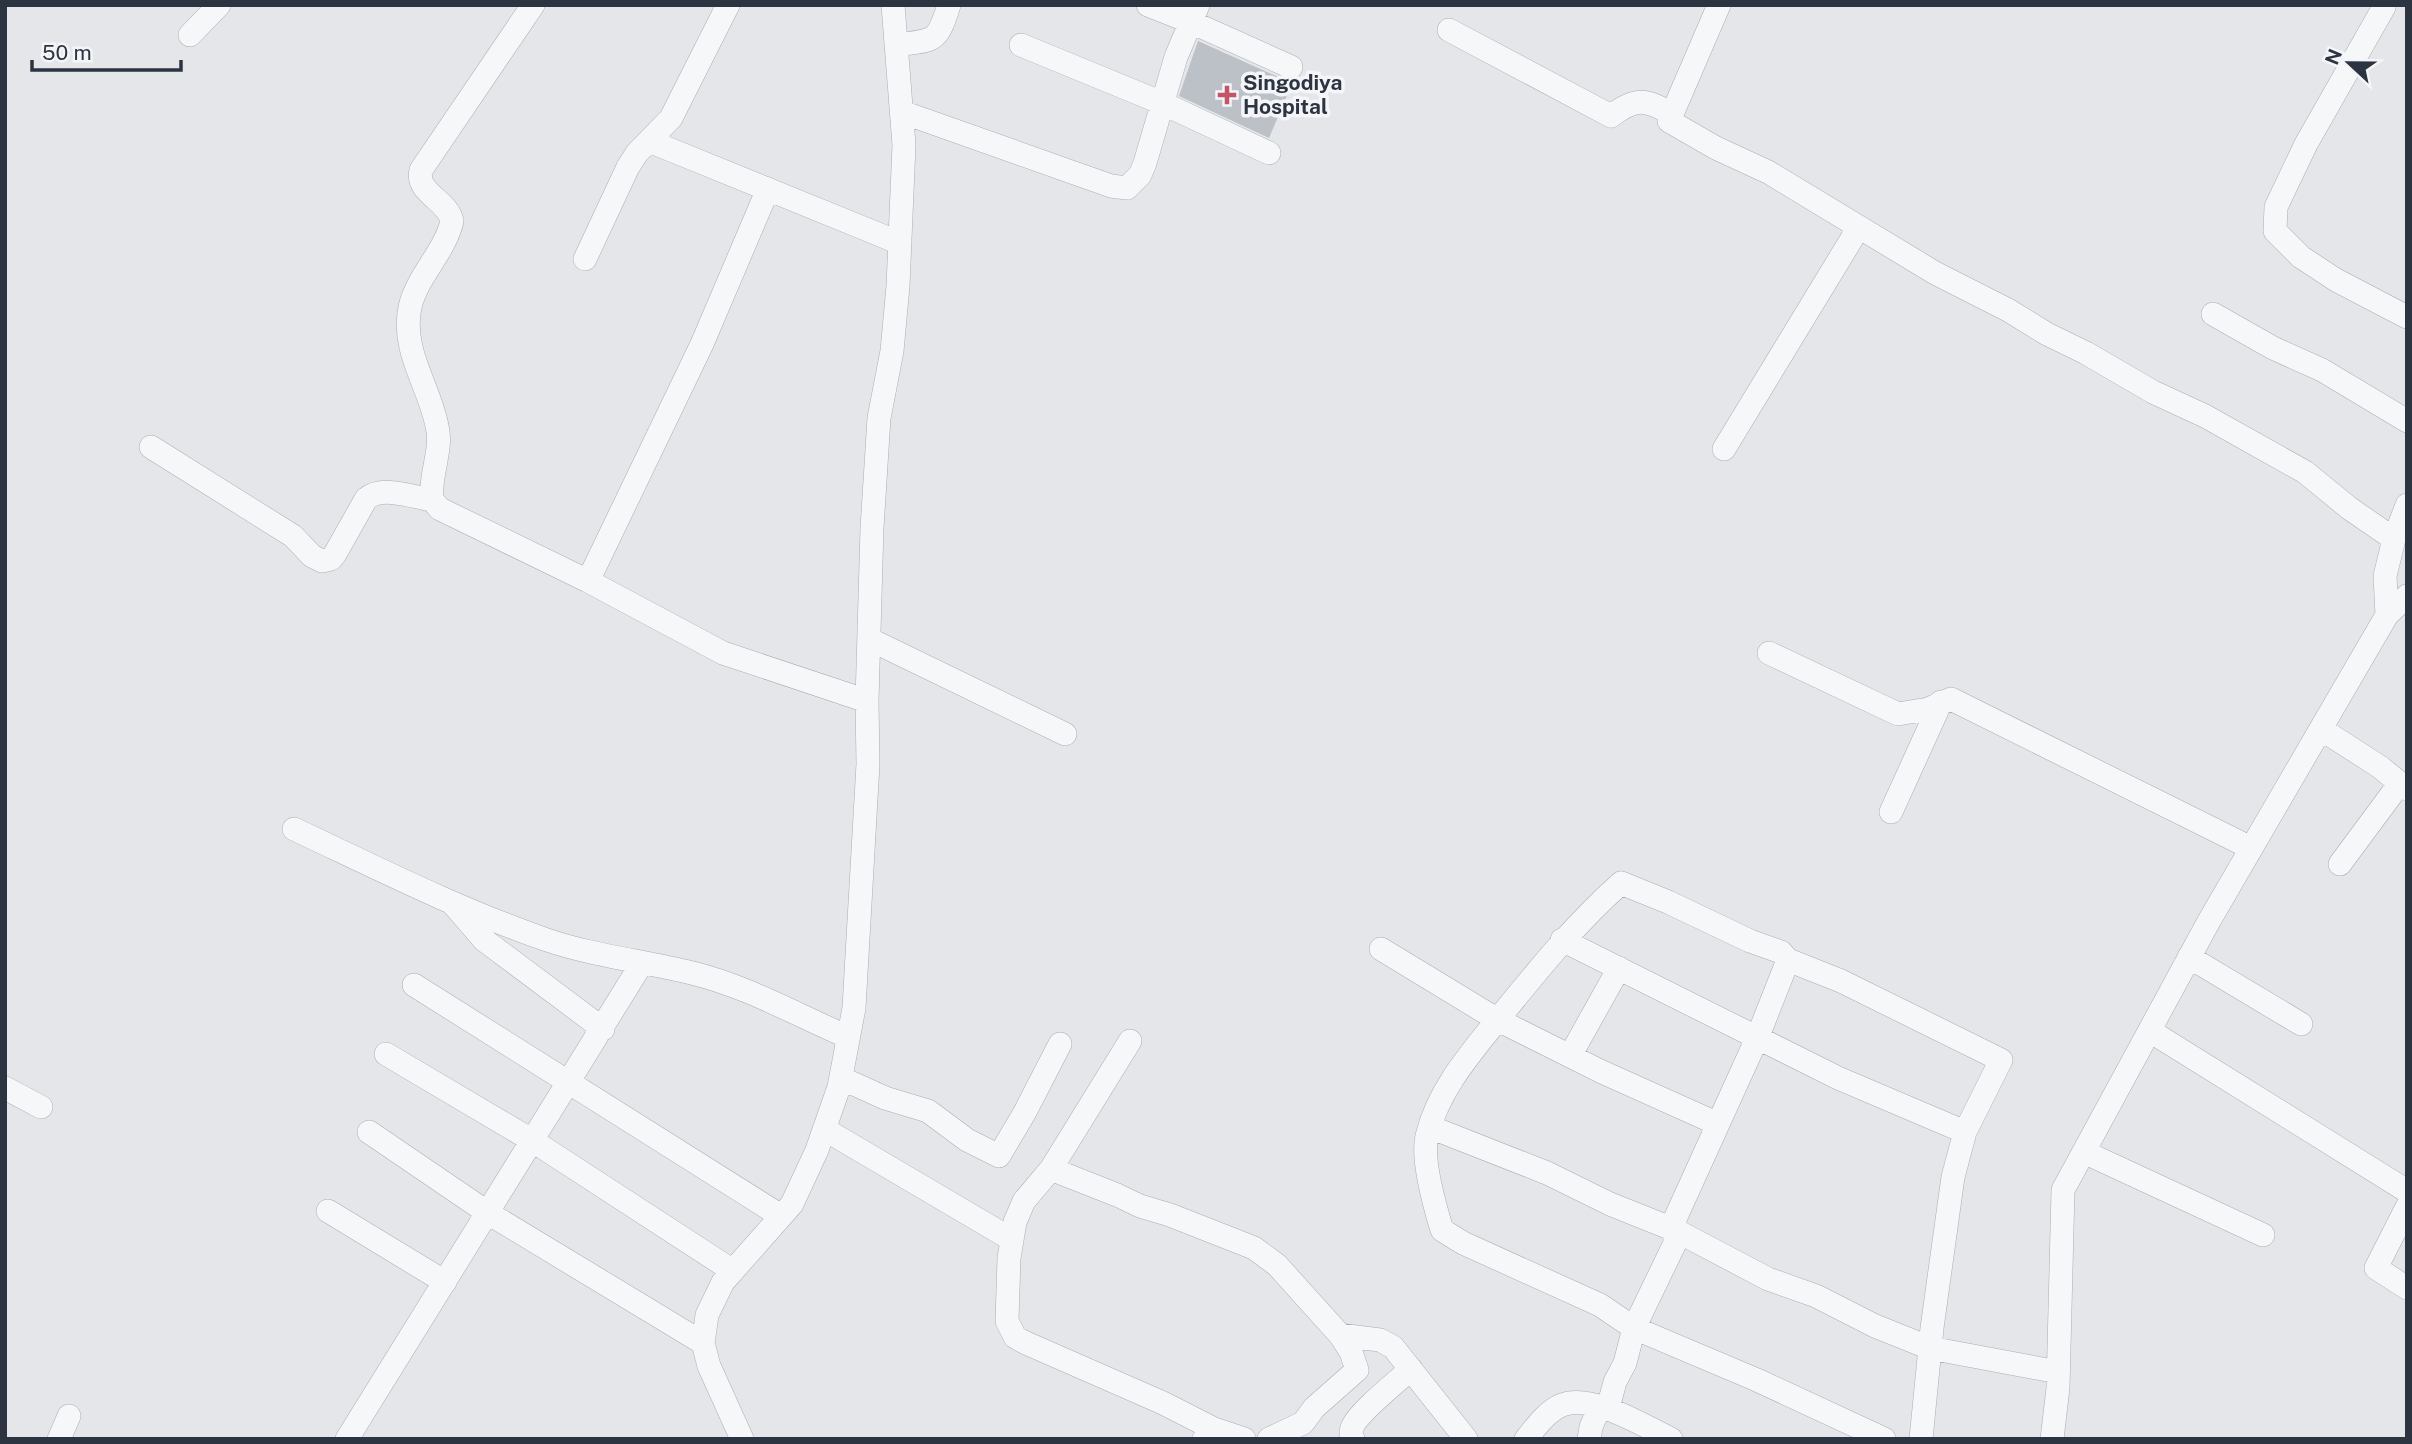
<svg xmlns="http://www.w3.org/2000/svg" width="2412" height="1444" viewBox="0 0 2412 1444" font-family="'Public Sans',sans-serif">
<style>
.building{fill:#bcc0c7}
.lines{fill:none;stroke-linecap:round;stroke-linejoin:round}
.minor-casing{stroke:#a9adb4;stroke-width:24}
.minor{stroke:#f6f7f9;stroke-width:23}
.poi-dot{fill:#c25667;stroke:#f4f5f8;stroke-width:2.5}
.labels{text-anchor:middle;stroke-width:7;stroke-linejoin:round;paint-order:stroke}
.poi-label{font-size:21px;font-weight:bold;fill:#2d3441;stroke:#f4f5f8;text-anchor:start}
</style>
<rect width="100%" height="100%" fill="#e4e6ea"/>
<path class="building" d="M1198,41L1285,80L1293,81L1269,138L1179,96Z"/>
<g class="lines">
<g class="minor-casing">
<path id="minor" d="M533,5L421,170C415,193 448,200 452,221C445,252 417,276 410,307C401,351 429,385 437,426C443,450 429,475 432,500L440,509L588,581L723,653L867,701
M1148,5L1191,22L1291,67
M1719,5L1669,121L1716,148L1768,172L1935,273L2008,310L2047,334L2086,353L2153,392L2205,416L2305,472L2349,508L2394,539
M2384,7L2306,144L2276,207L2275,231L2301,257L2336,280L2407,317
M1449,30L1611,116C1636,97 1646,99 1672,114
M190,35L219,5
M896,45C934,40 937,44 949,5
M1021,45L1162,103L1269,153
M902,112L1111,186L1127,188L1140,175L1145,163L1176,57L1198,5
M649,141L900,243
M585,259L628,167L637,153L671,118L728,5
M2213,314L2273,348L2322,370L2407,421
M151,447L293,536L312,556L322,561L331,559L335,554L366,499C382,485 413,497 432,500
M1724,449L1859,227
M588,581L702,344L768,189
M2387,615L2385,576L2394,539L2407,505
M869,639L1065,734
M1769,653L1898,714L1928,709L1951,699L2251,848
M2321,729L2380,767L2407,789
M1891,812L1941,702
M294,829C377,868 460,910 547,940C594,956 644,961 692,973C746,986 797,1015 848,1037
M2340,864L2400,783
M453,904L484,940L603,1029
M1562,940L1838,1078L1965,1132
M1381,949L1498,1020L1600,1071L1718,1124
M2189,957L2301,1024
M414,985L781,1216
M2150,1031L2407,1191
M1130,1041L1051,1169L1024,1201L1015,1222L1009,1258L1007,1321L1015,1337L1026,1343L1163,1403L1214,1429
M386,1054L533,1141L733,1271
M1570,1056L1619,968
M841,1078L885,1098L928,1111L967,1140L999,1156L1025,1112L1060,1044
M5,1088L41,1107
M1430,1127L1547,1173L1610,1204L1675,1230L1768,1279L1816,1296L1875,1326L1930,1348L2058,1372
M824,1129L1011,1239
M369,1132L488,1213L703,1343
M2084,1152L2263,1235
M1051,1169L1117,1195L1140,1206L1170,1215L1254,1248L1277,1265L1340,1335L1351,1352L1357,1370L1314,1408L1303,1423L1269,1439
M2407,1207L2376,1268L2407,1288
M328,1211L445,1282
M1340,1335L1380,1340L1393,1347L1466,1439
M59,1439L69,1416
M347,1439L642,963
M742,1439L709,1366L703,1343L707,1315L723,1282L792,1204L817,1150L839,1087L854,1008L868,764L867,701L872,528L879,418L892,351L898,286L904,145L893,5
M1204,1439L1214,1429L1244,1439
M1353,1439C1351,1434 1350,1434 1352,1428C1357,1413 1398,1381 1411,1369
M1526,1439C1536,1427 1547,1411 1562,1405C1591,1393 1644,1426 1671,1439
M1589,1439L1591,1427L1600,1406L1609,1404L1615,1382L1625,1363L1634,1328L1675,1243V1219L1758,1036L1788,960
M1884,1439L1757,1380L1634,1328L1600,1305L1463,1243L1442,1230C1435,1207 1421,1159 1427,1136C1438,1090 1470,1054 1499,1018C1539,969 1573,926 1621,883L1668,902L1750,941L1781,952L1788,960L1841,981L2001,1060L1965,1132L1953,1177L1932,1328L1921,1439
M2052,1439L2058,1388L2063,1190L2209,921L2387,615L2407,596"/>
</g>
<use href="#minor" class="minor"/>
</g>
<path class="poi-dot" d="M1223.5 84.5h7v7h7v7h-7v7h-7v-7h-7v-7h7z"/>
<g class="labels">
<g class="poi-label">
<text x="1243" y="90">Singodiya<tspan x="1243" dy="24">Hospital</tspan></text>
</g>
</g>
<rect width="2412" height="1444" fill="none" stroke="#2d3441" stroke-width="14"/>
<g transform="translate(2349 63) rotate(292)" stroke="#f4f5f8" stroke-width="5" paint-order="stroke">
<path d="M0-5L12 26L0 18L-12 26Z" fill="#2d3441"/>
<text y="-10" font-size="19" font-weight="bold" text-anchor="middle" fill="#2d3441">N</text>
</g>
<path d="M32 60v10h149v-10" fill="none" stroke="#2d3441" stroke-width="3.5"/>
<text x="42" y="60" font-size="21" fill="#2d3441" stroke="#f4f5f8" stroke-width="5" paint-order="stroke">50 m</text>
</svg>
